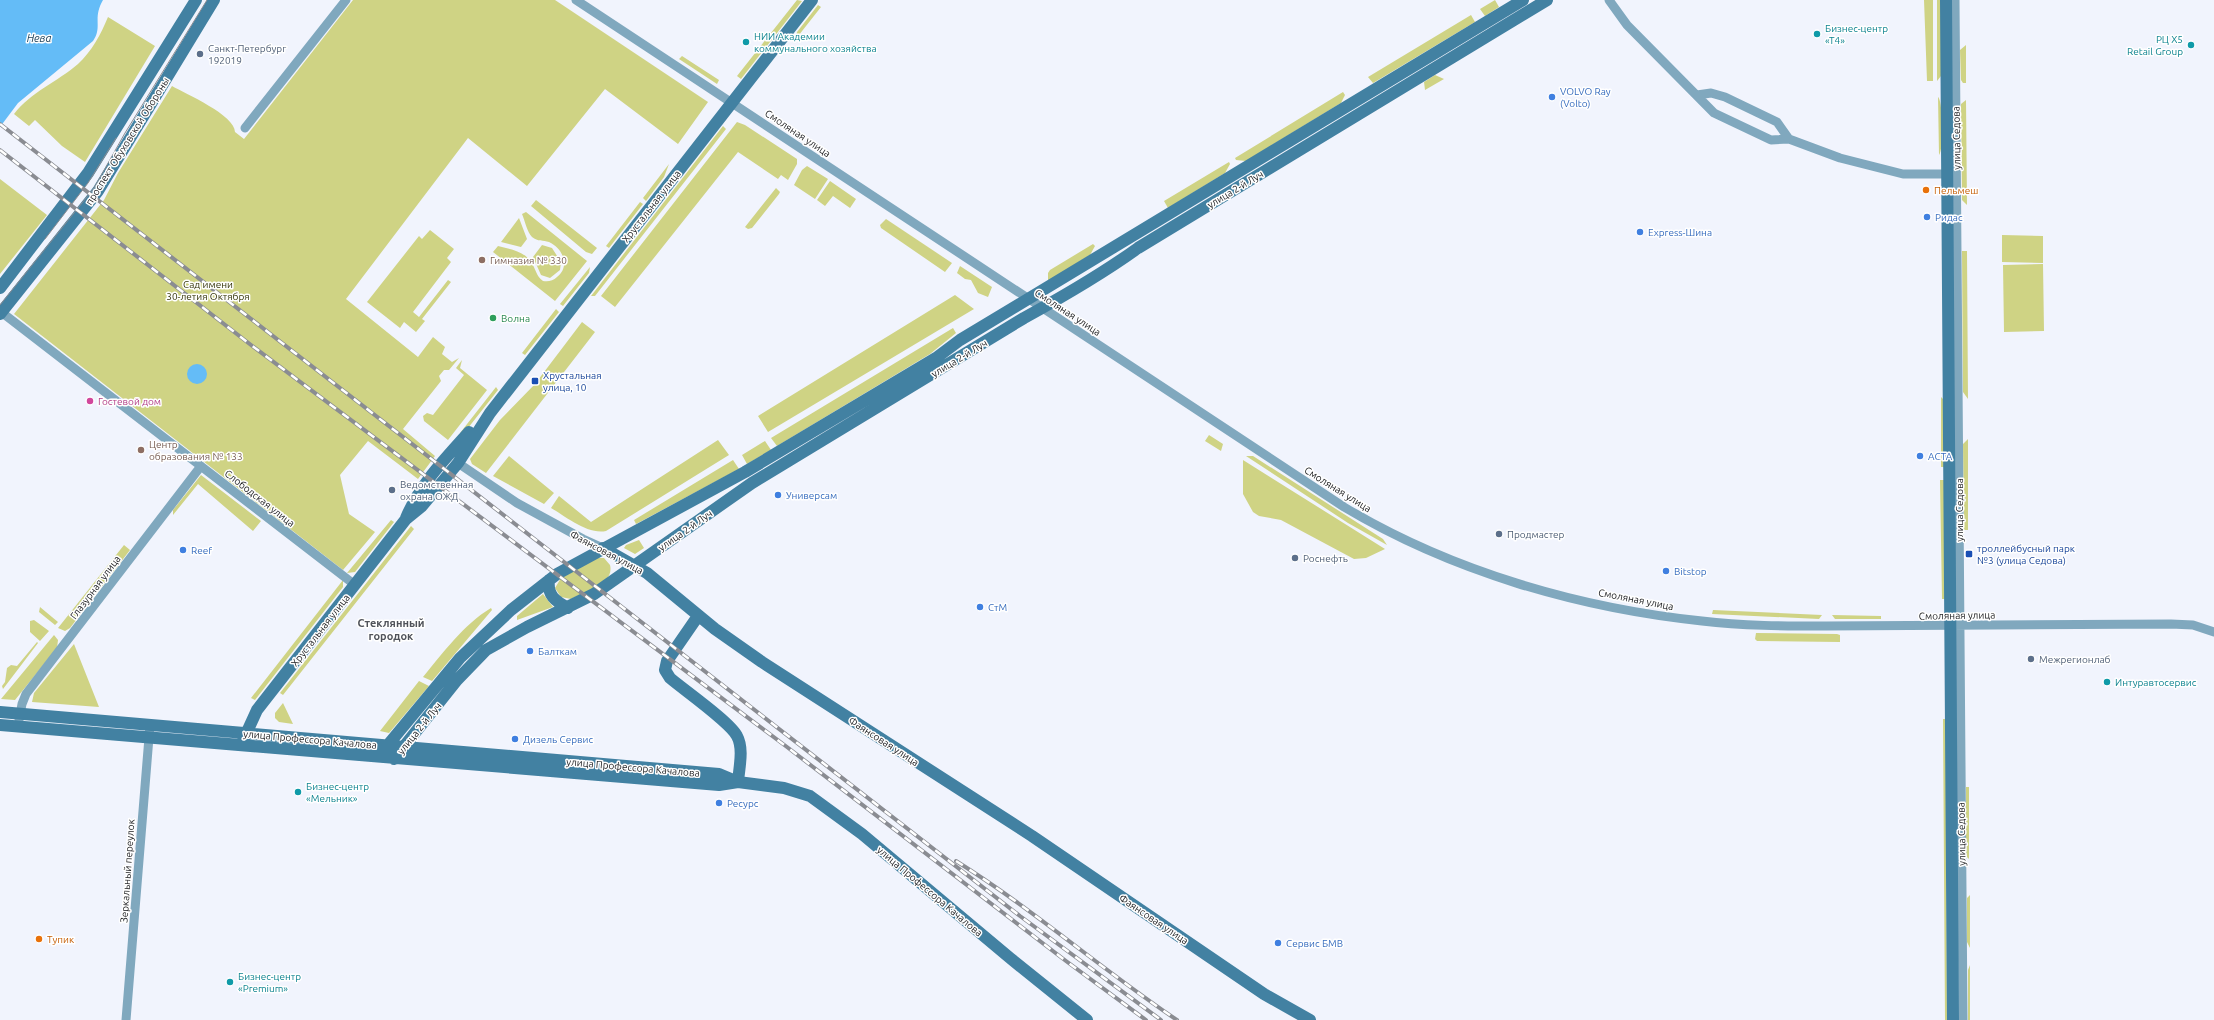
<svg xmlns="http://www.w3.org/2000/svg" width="2214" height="1020" viewBox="0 0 2214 1020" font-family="Ubuntu,sans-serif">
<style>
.green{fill:#cfd384}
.water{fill:#64bcf7}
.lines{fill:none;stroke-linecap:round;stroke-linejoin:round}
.street{stroke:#80a8be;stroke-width:9}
.secondary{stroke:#4281a2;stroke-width:12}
.tram{stroke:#8a8c92;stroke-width:1}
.rail-casing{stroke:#8a8c92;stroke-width:4}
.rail{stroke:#fff;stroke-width:2.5;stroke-dasharray:8;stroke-linecap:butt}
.culture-dot{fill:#0f9aa8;stroke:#fff;stroke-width:1.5}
.service-dot{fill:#5c6f8a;stroke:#fff;stroke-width:1.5}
.shop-dot{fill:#3f7fe0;stroke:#fff;stroke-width:1.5}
.food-dot{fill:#e8710a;stroke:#fff;stroke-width:1.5}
.education-dot{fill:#8d6e63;stroke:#fff;stroke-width:1.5}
.leisure-dot{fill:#2e9e5b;stroke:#fff;stroke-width:1.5}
.transit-dot{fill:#1a4fb4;stroke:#fff;stroke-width:1.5}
.hotel-dot{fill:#d1479c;stroke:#fff;stroke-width:1.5}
.labels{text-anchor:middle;stroke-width:3;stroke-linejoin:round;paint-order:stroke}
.culture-label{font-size:10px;fill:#0d838f;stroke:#fff;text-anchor:start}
.service-label{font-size:10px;fill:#4e5e75;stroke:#fff;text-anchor:start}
.shop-label{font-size:10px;fill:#366cbe;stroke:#fff;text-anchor:start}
.street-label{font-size:10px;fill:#1b1c1f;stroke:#fff}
.food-label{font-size:10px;fill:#c56008;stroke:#fff;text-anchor:start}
.education-label{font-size:10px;fill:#785e54;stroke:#fff;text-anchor:start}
.park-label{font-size:10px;fill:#323308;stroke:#fff}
.leisure-label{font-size:10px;fill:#27864d;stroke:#fff;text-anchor:start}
.transit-label{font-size:10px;fill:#164399;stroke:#fff;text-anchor:start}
.hotel-label{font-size:10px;fill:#b23c85;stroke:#fff;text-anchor:start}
.water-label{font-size:11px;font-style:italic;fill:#183d56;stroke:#fff}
.neighbourhood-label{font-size:11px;font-weight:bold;fill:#50535a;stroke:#fff}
</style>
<rect width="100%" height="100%" fill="#f1f4fd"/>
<path class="green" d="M353,0H555L708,102L678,144L605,89L527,186L468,138L346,299L418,357L433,337L445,347L442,354L452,362L459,358L449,370H444L439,376L441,381L403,429L435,456L418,479L368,441L340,475L349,514L375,532L343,570L14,314L104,200L118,173L172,86C186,94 235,115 235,132L244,139Z
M797,0L802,1L741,79L737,76Z
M1495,0L1499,7L1485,16L1480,9Z
M1924,0H1933V81H1927Z
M1937,0H1941V76L1937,81Z
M818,5L821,7L795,40L797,32Z
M1471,15L1475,22L1373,83L1368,77Z
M108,17L155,46L85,162L62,146L35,120L29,126L14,114C31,92 57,82 78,64C92,51 101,34 108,17Z
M1966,45V83H1963L1961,80L1960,50Z
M682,56L719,80L717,84L679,59Z
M1435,75L1444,79L1425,90L1424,82Z
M1343,92L1345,95L1341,103L1246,161L1236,160L1235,158Z
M1938,97C1943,101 1944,149 1939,155Z
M1966,100L1967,205L1962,200L1961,104Z
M737,122L745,125L797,159V164L788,180L781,175L778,179L738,152L615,307L601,296Z
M723,126L726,129L595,296H591Z
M1229,162L1230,164L1225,173L1168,208L1164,201Z
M669,164L664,177L646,201L643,198Z
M807,166L828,179L815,199L794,185L802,170Z
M0,179L47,215L0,274Z
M830,181L856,199L850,208L833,196L825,206L817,200Z
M776,188L780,192L779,194L752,228L748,229L745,227Z
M536,200L597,248L592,254L586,252L531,206Z
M640,202L643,204L609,248L606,246Z
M526,212L587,261L555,301L493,252L498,246C510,249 524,251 531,262C536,269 536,276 543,281C548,282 553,281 557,277C570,267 564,249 549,242C543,240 538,242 532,237C527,232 525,221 522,214Z
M519,218L527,239L521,247L501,242Z
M886,219L952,263L945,272L881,228L880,225Z
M430,230L454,249L447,258L451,262L413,312L419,317L448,280L451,282L422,319L425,321L416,332L404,322L400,328L367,302L419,236L422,239Z
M2002,235L2043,236V263L2002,262Z
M1093,244L1095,246L1090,255L1048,281V273L1050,270Z
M542,245L552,248L561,262L560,270L550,278L541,275L533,257Z
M1962,251H1967L1968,399L1963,392Z
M2043,264L2044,331L2004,332L2003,265Z
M960,266L992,287L988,297L978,293L971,280L965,279L957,273Z
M590,267L589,273L563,306L560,304Z
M955,295L974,309L768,432L758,416Z
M556,309L559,312L525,355L522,353Z
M582,322L595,332L486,473L472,464L470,459L500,420L535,384Z
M953,328L956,333L930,354L777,446L771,438Z
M462,360L460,368L487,390L448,440L424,421L423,416L427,413L433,415L464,375L456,368Z
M496,387L498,390L468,428L460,433Z
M1941,397L1944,400V467H1941Z
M1209,435L1223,444L1221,451L1205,441Z
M1968,439V530H1964L1963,444Z
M718,440L729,455L606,531C588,535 565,516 551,508L559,496L591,522Z
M765,441L771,450L747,464L742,455Z
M509,456L554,493L544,504L493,476Z
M1246,456H1253L1383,539L1387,545L1348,523Z
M733,460L739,469L636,524L634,520Z
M1243,460L1385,549L1366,558L1354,559L1281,520L1259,516L1253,512L1243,494Z
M201,475L261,521L253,531L198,484L173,515V510Z
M1940,480H1944L1945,599H1942Z
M391,520L394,522L355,572L347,573Z
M411,526L414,529L283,695L280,693Z
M639,540L644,548L635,554L624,548L626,545Z
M124,545L130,550L70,628L65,631L58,628Z
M597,558H604L610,565C615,584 584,592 571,599L561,597L555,588L561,578Z
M343,580V587L255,700L251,698Z
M543,594L553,607L517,620V616Z
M40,607L58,622L55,625L39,612Z
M491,608L492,610L432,681L423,677C443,653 464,624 491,608Z
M1713,610L1822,615L1819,619L1712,614Z
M1832,615L1881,616V619H1835Z
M34,620L49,631L40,641L30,632V621Z
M1756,633L1837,634L1840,635V642L1757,641L1755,639Z
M54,635L58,640L57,648L15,700L1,699Z
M37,642L38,643L3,689L2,686L5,682L7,668L11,665L17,666Z
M74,644L99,707L32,702L34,693Z
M419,681L429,686L389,733L380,731Z
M283,703L293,724L279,722L275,718V713Z
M1943,719H1946V748L1947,1020H1945Z
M1966,787H1969V859L1966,856Z
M1970,895V948L1967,942V898Z
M1970,965V1020H1968V970Z"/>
<path class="water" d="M0,0H103C92,19 103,26 93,41L18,103L0,127Z
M187 374a10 10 0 1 1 20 0a10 10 0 1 1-20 0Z"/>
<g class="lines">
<path class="street" d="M576,0L1344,507C1451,571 1578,608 1702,621C1743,626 1785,626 1826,626L2171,624L2193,625L2214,632
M1609,0L1627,25L1714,113L1771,140L1789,139L1840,158L1903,174H1953
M1955,0L1963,1020
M1697,95L1711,93L1725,97L1777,122L1789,139
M245,128L346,0
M0,311L355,585
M458,463L517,503L583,539L603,548
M19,720L22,704L26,694L201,466
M126,1020L150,725"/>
<path class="secondary" d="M1946,0L1953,1020
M0,288L88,173L196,0
M0,314L98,191L214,0
M406,518C420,484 445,459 469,432
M603,548L647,573L715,629L762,662L1032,836L1264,994L1310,1020
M549,580C547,595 555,601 568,608
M698,616L667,661L665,670L670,678C684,690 730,722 737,736C744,749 739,768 738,782
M0,712L719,774L738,782L784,788L810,796L862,834L1010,958L1087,1020
M0,725L719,785L738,782
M241,745L257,710L406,519L422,506L458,463L490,413L812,0
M387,746L460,658L511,610L557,574L745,472L936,358L960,340L1523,0
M394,759L457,680L486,650L527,627L594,594L752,483L1024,318C1064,296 1102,274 1138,248L1547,0"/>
<path class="tram" d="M45,239L88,183L116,138
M0,305L94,188L125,133L207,0"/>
<g class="rail-casing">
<path id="rail" d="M0,124L1020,916L1161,1020
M0,150L251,345L787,747L1066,961L1146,1020
M956,861C1033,909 1101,969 1177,1020"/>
</g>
<use href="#rail" class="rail"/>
</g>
<g class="culture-dot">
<circle cx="1817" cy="34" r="4"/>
<circle cx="746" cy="42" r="4"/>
<circle cx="2191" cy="45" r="4"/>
<circle cx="2107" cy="682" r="4"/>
<circle cx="298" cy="792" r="4"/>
<circle cx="230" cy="982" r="4"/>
</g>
<g class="service-dot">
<circle cx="200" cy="54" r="4"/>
<circle cx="392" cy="490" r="4"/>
<circle cx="1499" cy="534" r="4"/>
<circle cx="1295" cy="558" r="4"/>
<circle cx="2031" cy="659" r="4"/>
</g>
<g class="shop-dot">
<circle cx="1552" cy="97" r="4"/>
<circle cx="1927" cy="217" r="4"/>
<circle cx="1640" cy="232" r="4"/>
<circle cx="1920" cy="456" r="4"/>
<circle cx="778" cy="495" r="4"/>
<circle cx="183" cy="550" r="4"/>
<circle cx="1666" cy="571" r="4"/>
<circle cx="980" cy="607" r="4"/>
<circle cx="530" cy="651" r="4"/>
<circle cx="515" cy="739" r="4"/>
<circle cx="719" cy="803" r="4"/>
<circle cx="1278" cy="943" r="4"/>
</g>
<g class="food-dot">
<circle cx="1926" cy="190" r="4"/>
<circle cx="39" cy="939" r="4"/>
</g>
<g class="education-dot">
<circle cx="482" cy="260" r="4"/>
<circle cx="141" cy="450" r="4"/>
</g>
<circle class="leisure-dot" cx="493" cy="318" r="4"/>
<g class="transit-dot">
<rect x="531" y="377" width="8" height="8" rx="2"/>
<rect x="1965" y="550" width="8" height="8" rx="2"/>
</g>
<circle class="hotel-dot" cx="90" cy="401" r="4"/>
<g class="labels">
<g class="culture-label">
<text x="1825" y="32">Бизнес-центр<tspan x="1825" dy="12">«Т4»</tspan></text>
<text x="754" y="40">НИИ Академии<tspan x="754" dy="12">коммунального хозяйства</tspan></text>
<text x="2183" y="43" text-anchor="end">РЦ X5<tspan x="2183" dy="12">Retail Group</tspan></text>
<text x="2115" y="686">Интуравтосервис</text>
<text x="306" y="790">Бизнес-центр<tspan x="306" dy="12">«Мельник»</tspan></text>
<text x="238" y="980">Бизнес-центр<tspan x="238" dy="12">«Premium»</tspan></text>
</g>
<g class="service-label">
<text x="208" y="52">Санкт-Петербург<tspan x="208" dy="12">192019</tspan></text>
<text x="400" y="488">Ведомственная<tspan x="400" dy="12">охрана ОЖД</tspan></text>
<text x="1507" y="538">Продмастер</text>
<text x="1303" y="562">Роснефть</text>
<text x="2039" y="663">Межрегионлаб</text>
</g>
<g class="shop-label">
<text x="1560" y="95">VOLVO Ray<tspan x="1560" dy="12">(Volto)</tspan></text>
<text x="1935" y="221">Ридас</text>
<text x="1648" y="236">Express-Шина</text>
<text x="1928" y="460">АСТА</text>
<text x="786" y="499">Универсам</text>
<text x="191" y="554">Reef</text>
<text x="1674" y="575">Bitstop</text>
<text x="988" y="611">СтМ</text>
<text x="538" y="655">Балткам</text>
<text x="523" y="743">Дизель Сервис</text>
<text x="727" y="807">Ресурс</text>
<text x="1286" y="947">Сервис БМВ</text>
</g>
<g class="street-label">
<text transform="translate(798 133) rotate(34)" y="4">Смоляная улица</text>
<text transform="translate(1956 138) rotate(-91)" y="4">улица Седова</text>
<text transform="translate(127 141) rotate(-58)" y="4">проспект Обуховской Обороны</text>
<text transform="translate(1235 189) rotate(-31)" y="4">улица 2-й Луч</text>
<text transform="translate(651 206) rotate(-52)" y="4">Хрустальная улица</text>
<text transform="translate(1068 312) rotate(33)" y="4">Смоляная улица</text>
<text transform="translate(959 358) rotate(-31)" y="4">улица 2-й Луч</text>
<text transform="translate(1338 489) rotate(32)" y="4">Смоляная улица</text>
<text transform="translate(260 498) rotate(38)" y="4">Слободская улица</text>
<text transform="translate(1959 510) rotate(-90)" y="4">улица Седова</text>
<text transform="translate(685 530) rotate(-35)" y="4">улица 2-й Луч</text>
<text transform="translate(607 552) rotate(28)" y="4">Фаянсовая улица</text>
<text transform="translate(95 587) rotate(-53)" y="4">Глазурная улица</text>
<text transform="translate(1636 599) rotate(11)" y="4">Смоляная улица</text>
<text transform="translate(1957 615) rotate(-1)" y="4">Смоляная улица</text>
<text transform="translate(320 630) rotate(-52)" y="4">Хрустальная улица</text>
<text transform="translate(419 728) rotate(-51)" y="4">улица 2-й Луч</text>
<text transform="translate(310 739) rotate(5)" y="4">улица Профессора Качалова</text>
<text transform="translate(884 741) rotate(33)" y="4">Фаянсовая улица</text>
<text transform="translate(633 767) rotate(5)" y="4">улица Профессора Качалова</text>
<text transform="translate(1961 834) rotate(-91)" y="4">улица Седова</text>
<text transform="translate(127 871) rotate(-86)" y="4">Зеркальный переулок</text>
<text transform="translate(930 891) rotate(40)" y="4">улица Профессора Качалова</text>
<text transform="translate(1154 919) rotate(34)" y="4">Фаянсовая улица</text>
</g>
<g class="food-label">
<text x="1934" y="194">Пельмеш</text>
<text x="47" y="943">Тупик</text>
</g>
<g class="education-label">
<text x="490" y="264">Гимназия № 330</text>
<text x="149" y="448">Центр<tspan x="149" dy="12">образования № 133</tspan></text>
</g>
<g class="park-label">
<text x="208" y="288">Сад имени<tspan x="208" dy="12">30-летия Октября</tspan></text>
</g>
<g class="leisure-label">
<text x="501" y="322">Волна</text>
</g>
<g class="transit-label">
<text x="543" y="379">Хрустальная<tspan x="543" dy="12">улица, 10</tspan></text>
<text x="1977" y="552">троллейбусный парк<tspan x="1977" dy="12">№3 (улица Седова)</tspan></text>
</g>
<g class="hotel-label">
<text x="98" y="405">Гостевой дом</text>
</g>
<g class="water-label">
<text x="39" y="42">Нева</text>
</g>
<g class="neighbourhood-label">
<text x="391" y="627">Стеклянный<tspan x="391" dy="13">городок</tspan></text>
</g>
</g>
</svg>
